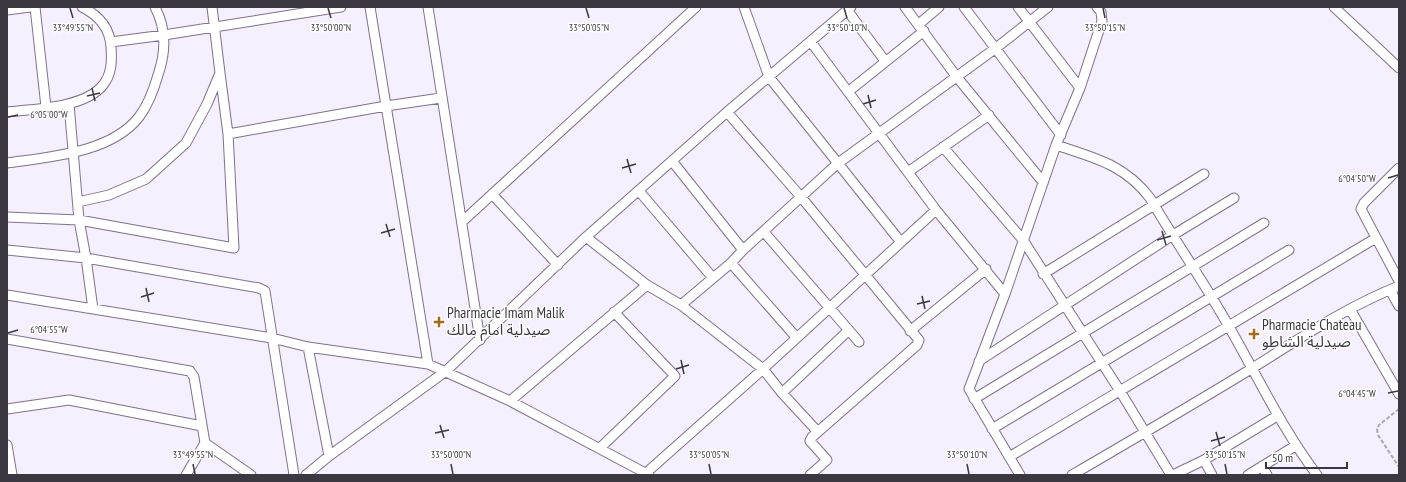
<svg xmlns="http://www.w3.org/2000/svg" width="1406" height="482" viewBox="0 0 1406 482" font-family="'PT Sans Narrow','Noto Sans Arabic',sans-serif">
<style>
.lines{fill:none;stroke-linecap:round;stroke-linejoin:round}
.minor-casing{stroke:#7d738a;stroke-width:11}
.path{stroke:#aca7b3;stroke-width:2;stroke-dasharray:4 2;stroke-linecap:butt}
.minor{stroke:#fff;stroke-width:9}
.ticks{fill:none;stroke:#3c3841;stroke-width:1.5}
.poi-dot{fill:#9e6f21;stroke:#fff;stroke-width:1.5}
.labels{text-anchor:middle;stroke-width:3;stroke-linejoin:round;paint-order:stroke}
.poi-label{font-size:15px;fill:#3c3841;stroke:#fff;text-anchor:start}
.ticks-label{font-size:10px;text-anchor:middle;fill:#3c3841;stroke:#fff;stroke-width:3;stroke-linejoin:round;paint-order:stroke}
</style>
<rect width="100%" height="100%" fill="#f5effe"/>
<g class="lines">
<g class="minor-casing">
<path id="minor" d="M35,7L46,107
M370,7L428,364
M428,7L480,340
M744,7L769,77L900,241
M905,7L956,76L1043,182
M964,7L1061,135
M1018,7L1080,88
M1334,7L1399,68
M7,10L30,7
M847,10L885,61
M919,24L939,7
M111,42L164,35L341,7
M811,42L936,210L1005,294
M849,91L924,31
M69,104L79,220L86,258L93,309
M7,112C34,109 85,108 103,85C112,74 112,60 111,47C110,28 98,15 82,7
M727,112L801,197L919,340L917,345L812,437L810,441L827,460L810,475
M228,134L386,106L441,98
M1056,145C1094,158 1124,164 1150,198C1175,241 1204,282 1228,325C1258,377 1281,427 1317,475
M943,147L1023,240L1120,391L1171,475
M672,161L743,250
M7,163C49,157 111,153 139,117C148,105 154,89 158,75C166,52 166,28 155,7
M1399,168L1364,203L1361,209L1399,281
M908,172L989,115
M639,191L713,278
M492,194L558,265
M78,202L109,195L146,179L186,143L207,104L220,73L212,7
M7,217L79,220L234,248L228,134L220,73
M463,221L696,7
M764,232L859,342
M586,237L647,285L681,305L763,369L782,393L818,432
M7,250L86,258L259,288L265,291L294,475
M731,263L796,337
M1043,274L1204,174
M1390,290L1399,306
M7,295L272,338L308,347L428,364L510,401L649,475
M681,305L731,263L743,250L837,164L996,48L1048,7
M1350,309L1399,394
M910,331L986,269
M7,339L190,371L194,377L205,443L186,475
M308,347L329,456
M979,361L1173,235L1234,198
M782,393L849,330
M974,399L1264,223
M510,401L647,285
M7,409L69,400L202,426
M992,429L1289,250
M205,443L251,475
M7,445L12,475
M600,448L675,376L614,312
M1009,457L1376,238
M1204,460L1212,475
M1262,466L1267,475
M646,473L763,369L936,210
M306,475L329,456L446,371L586,237L727,112L851,7
M1020,475L969,389L1005,294L1056,145L1080,88L1102,21L1101,12L1097,7
M1072,475C1132,440 1192,405 1251,369C1299,339 1346,307 1399,286
M1173,475L1204,460L1277,416
M1248,475L1295,446"/>
</g>
<path class="path" d="M1399,409L1379,425L1377,429L1378,435L1399,467"/>
<use href="#minor" class="minor"/>
</g>
<path class="ticks" d="M70,8L73,18M328,8L331,18M586,8L589,18M844,8L847,18M1103,8L1105,18M92,88L95,101M868,95L871,108M87,96L100,93M863,104L876,100M8,117L18,115M627,159L631,173M622,168L636,164M1388,178L1398,175M386,224L390,237M1162,231L1166,245M381,233L395,229M1157,240L1171,236M146,288L149,302M922,296L925,309M141,297L154,293M917,304L930,301M8,333L18,330M681,360L684,374M676,369L689,365M1388,393L1398,391M440,425L444,438M1216,432L1220,446M435,433L449,430M1211,441L1225,437M193,464L195,474M451,464L453,474M709,464L711,474M967,464L969,474M1225,464L1227,474"/>
<g class="poi-dot">
<path d="M437 316h4v4h4v4h-4v4h-4v-4h-4v-4h4z"/>
<path d="M1252 328h4v4h4v4h-4v4h-4v-4h-4v-4h4z"/>
</g>
<g class="labels">
<g class="poi-label">
<text x="447" y="318">Pharmacie Imam Malik<tspan x="447" dy="17">صيدلية امام مالك</tspan></text>
<text x="1262" y="330">Pharmacie Chateau<tspan x="1262" dy="17">صيدلية الشاطو</tspan></text>
</g>
</g>
<g class="ticks-label">
<text x="73" y="31">33°49'55"N</text>
<text x="331" y="31">33°50'00"N</text>
<text x="847" y="31">33°50'10"N</text>
<text x="589" y="31">33°50'05"N</text>
<text x="1105" y="31">33°50'15"N</text>
<text x="49" y="118">6°05'00"W</text>
<text x="1357" y="182">6°04'50"W</text>
<text x="49" y="333">6°04'55"W</text>
<text x="1357" y="397">6°04'45"W</text>
<text x="193" y="458">33°49'55"N</text>
<text x="451" y="458">33°50'00"N</text>
<text x="709" y="458">33°50'05"N</text>
<text x="967" y="458">33°50'10"N</text>
<text x="1225" y="458">33°50'15"N</text>
</g>
<rect width="1406" height="482" fill="none" stroke="#3c3841" stroke-width="16"/>
<path d="M1266 462v6h81v-6" fill="none" stroke="#3c3841" stroke-width="2"/>
<text x="1272" y="462" font-size="12" fill="#3c3841" stroke="#ffffff" stroke-width="3" paint-order="stroke">50 m</text>
</svg>
